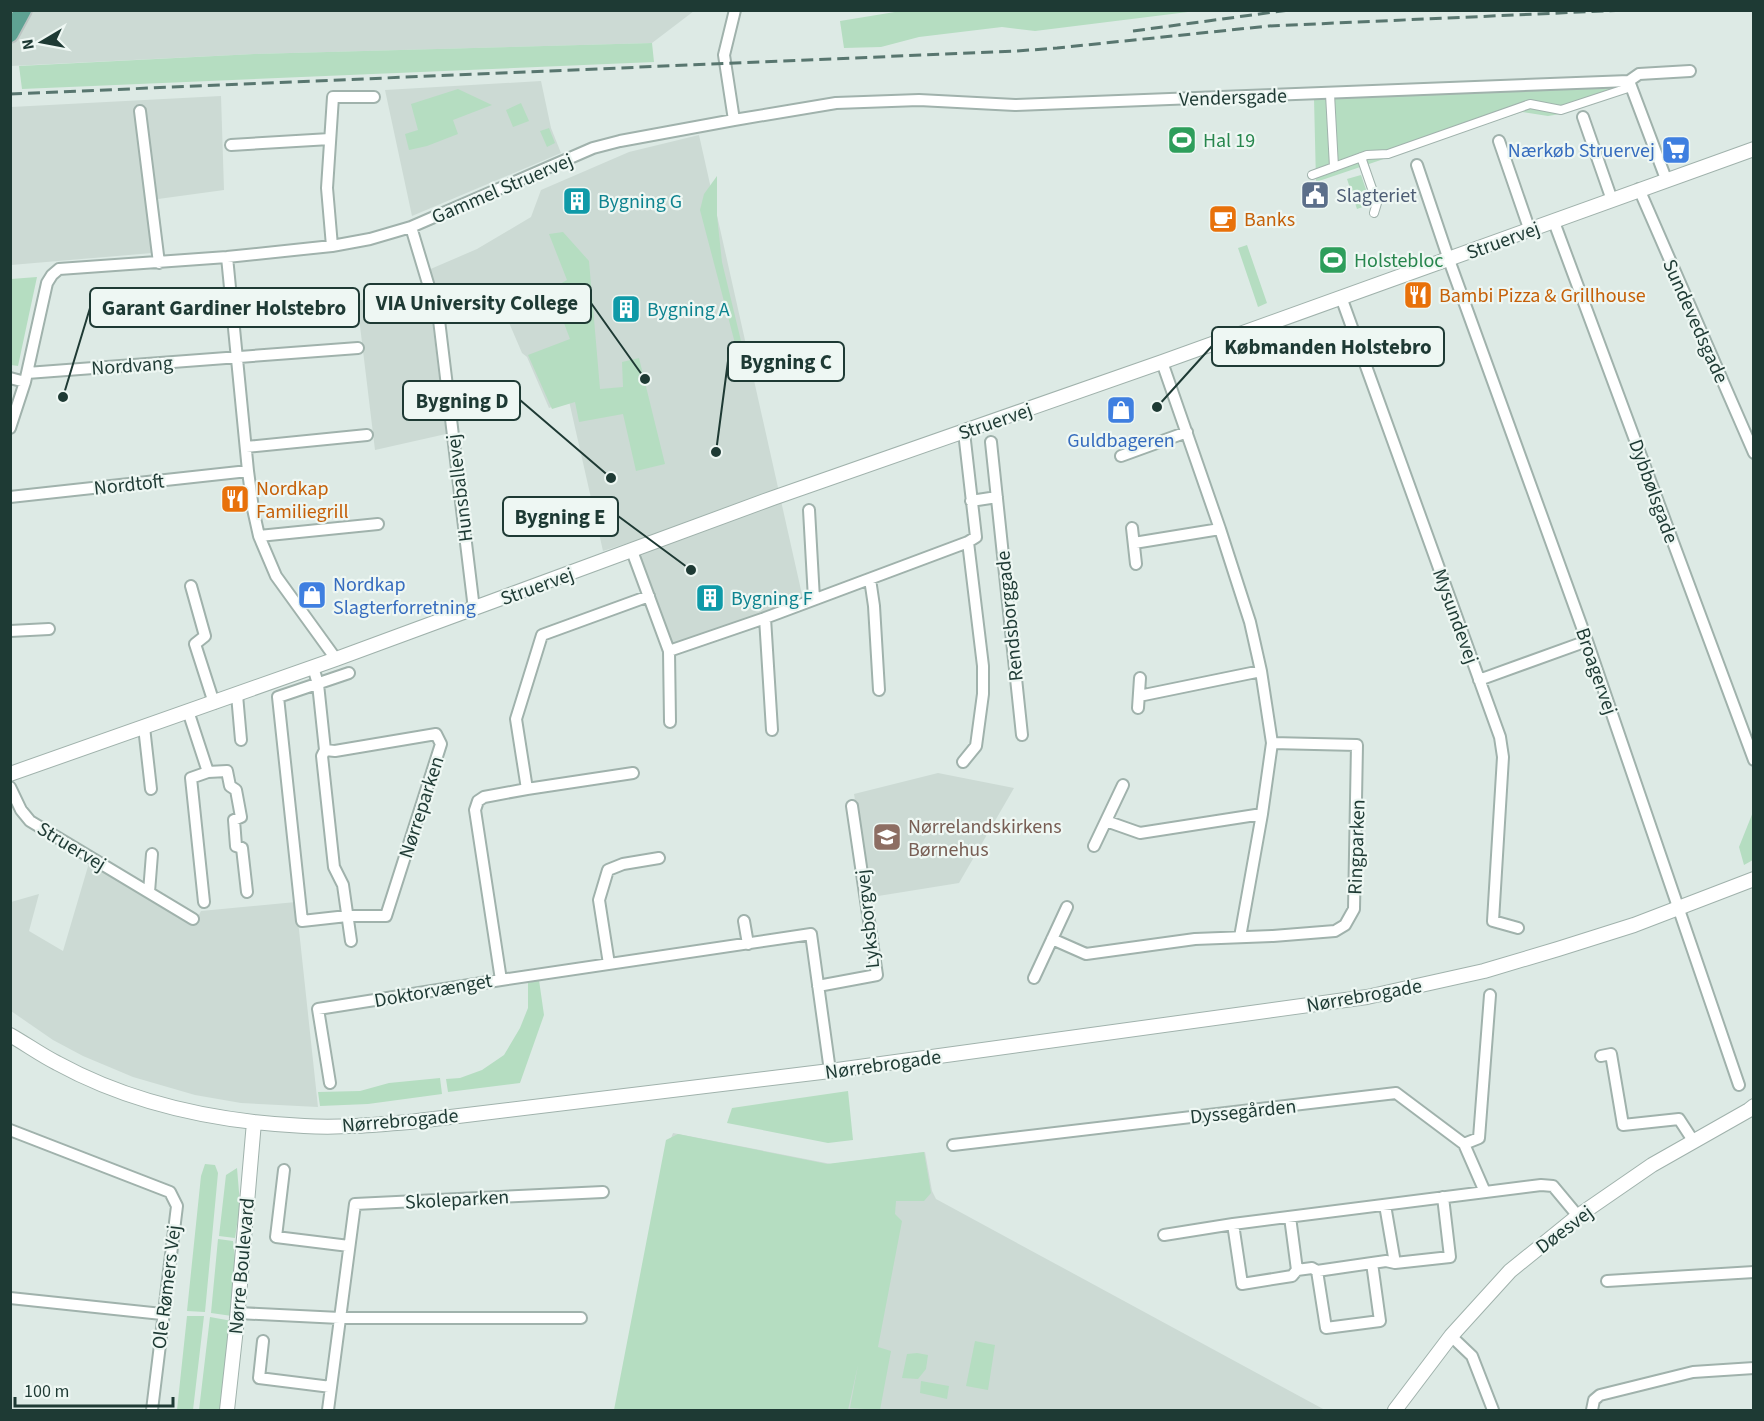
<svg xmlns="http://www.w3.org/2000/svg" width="1764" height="1421" viewBox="0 0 1764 1421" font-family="'Source Sans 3',sans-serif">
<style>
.built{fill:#ccdad4}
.green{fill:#b5ddc1}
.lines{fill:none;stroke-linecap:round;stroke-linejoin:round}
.pedestrian-casing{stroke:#a0b2ac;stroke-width:10}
.minor-casing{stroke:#a0b2ac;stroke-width:14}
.tertiary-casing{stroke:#a0b2ac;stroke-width:16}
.primary-casing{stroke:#bcc4c2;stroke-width:20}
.pedestrian{stroke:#fff;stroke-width:8}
.minor{stroke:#fff;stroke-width:10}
.tertiary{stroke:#fff;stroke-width:14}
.primary{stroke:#5fa293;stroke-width:16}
.rail{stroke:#58766f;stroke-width:3;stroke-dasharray:12 6;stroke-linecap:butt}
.labels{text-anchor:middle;stroke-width:4.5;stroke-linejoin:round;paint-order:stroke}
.street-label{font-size:20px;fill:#1e3a34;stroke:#eef7f3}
.leisure-label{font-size:20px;fill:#27864d;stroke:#eef7f3;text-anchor:start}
.shop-label{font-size:20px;fill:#366cbe;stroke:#eef7f3;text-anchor:end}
.service-label{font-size:20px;fill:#4e5e75;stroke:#eef7f3;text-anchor:start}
.culture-label{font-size:20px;fill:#0d838f;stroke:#eef7f3;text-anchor:start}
.food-label{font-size:20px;fill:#c56008;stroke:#eef7f3;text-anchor:start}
.education-label{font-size:20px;fill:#785e54;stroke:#eef7f3;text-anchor:start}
.leader{fill:none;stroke:#1e3a34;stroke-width:2}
.callout-dot{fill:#1e3a34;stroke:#eef7f3;stroke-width:2}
.callout{fill:#eef7f3;stroke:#1e3a34;stroke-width:2}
.callout-label{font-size:21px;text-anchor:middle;font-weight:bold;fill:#1e3a34}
</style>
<rect width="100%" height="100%" fill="#ddeae5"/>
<path class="built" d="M10,11H694L652,43L254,54L11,66Z
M541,81L551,128L561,153L412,216L385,90Z
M221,96L224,190L158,199L164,252L11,265V107Z
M699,135L803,599L673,645L634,541L603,551L569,401L549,408L527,357L522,353L495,290L432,319L446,434L375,450L357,301L422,286L419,274L477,249L531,217L541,190L629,152Z
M938,773L1014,788L959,883L872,897L854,794Z
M89,863L193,926L201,911L296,902L318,1107L241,1103L195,1095L133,1077L83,1056L53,1040L11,1011V902L39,894L29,931L63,951Z
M673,1133L831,1164L925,1152L932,1191L936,1199L1325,1410H616L665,1154Z"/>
<path class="green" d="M901,11V10L1196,11L1035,31L1002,27L919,37L881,47L844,48L840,21Z
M652,43L654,62L22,89L19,66L254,54Z
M1614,88L1622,93L1560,114L1548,116L1522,112L1316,182L1314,98Z
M458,89L492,105L453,120L458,134L427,146L409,150L405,134L418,130L411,104Z
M521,103L529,121L513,127L506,110Z
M549,128L555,143L547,147L540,131Z
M1361,175L1371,204L1357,209L1347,179Z
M717,176V216L722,262L741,341L737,351L700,210L704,194Z
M563,232L589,261L600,389L623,387L622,362L639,358L665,464L636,471L623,414L579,422L575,402L552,409L528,355L570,339L551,289L567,280L549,234Z
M1247,245L1267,303L1258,307L1238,248Z
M37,277L18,366L11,365V279Z
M1753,812V860L1744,865L1739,847Z
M539,980L544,1015L520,1083L448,1092L446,1079L460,1078L482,1070L504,1055L520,1028L528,1008V983Z
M440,1078L442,1094L368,1104L320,1106L318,1092L360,1091L389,1083Z
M848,1091L853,1140L828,1143L727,1123L732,1108Z
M678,1134L827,1164L924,1152L931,1193L924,1201H896L895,1214L902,1221L878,1347L891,1351L880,1410L850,1408L858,1365L848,1410H614L666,1140Z
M205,1164L215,1165L218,1173L205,1312L187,1311L201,1176Z
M237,1168L240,1204L235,1238L219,1236L226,1175Z
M218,1239L233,1241L237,1275L232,1316L211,1313Z
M187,1316H204L193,1410H177Z
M210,1317L232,1321L221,1410H199Z
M975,1341L995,1345L988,1390L966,1386Z
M917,1353L928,1355L926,1369L918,1379L902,1378L907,1354Z
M921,1381L949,1386L947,1399L920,1393Z"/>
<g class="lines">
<g class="pedestrian-casing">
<path id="pedestrian" d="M1330,94L1334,167
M1361,157L1377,203L1374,213
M1312,175L1367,155L1388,154L1530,104L1561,110L1631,87"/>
</g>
<g class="minor-casing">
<path id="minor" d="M1629,81L1639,74L1690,71
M140,111L159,263
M1583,117L1612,200
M734,120L724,55L735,10
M1499,141L1530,231
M231,145L330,139
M1417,165L1449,260L1587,641L1739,1085
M1639,189L1754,453
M1554,222L1754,760
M411,227L439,320L474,609
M332,246L327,188L333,97H374
M227,257L248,471L253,509L259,536L276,576L336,659
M1341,297L1500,737L1503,757L1493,921L1518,928
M1162,362L1220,529L1250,622L1261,671L1272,743L1262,814L1240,937
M27,373L358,348
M10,378L25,382
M10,428L25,382L47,283L52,275L59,269L227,257L332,246L370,239L411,227L593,148L620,141L734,120L836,103L919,100L1015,105L1629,81L1666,179
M991,442L1022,735
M246,447L367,435
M1121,456L1187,432
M10,497L248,471
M971,501L997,497
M809,510L814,599
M1132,528L1136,564
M259,536L378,524
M1134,543L1220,529
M632,551L669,651L765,618L968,542L976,537L964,432
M870,579L874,606L879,690
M191,586L205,636L195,644L214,703
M765,618L772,730
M10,631L49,629
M669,651L670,722
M313,667L318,684L325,750L322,756L334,867L343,885L351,941
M1479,680L1587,641
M237,695L241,740
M1139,696L1261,671
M1138,708L1140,678
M188,711L208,772L227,771L230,786L236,790L241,817L234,820L236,846L242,848L247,892
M144,727L151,789
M325,750L335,751L436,734L441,744L386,916H347L302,921L278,697L349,673
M963,762L976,746L983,694V666L968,542
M633,773L527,789L516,719L542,635L649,596
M10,787L21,810L30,821L193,919
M1106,821L1140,833L1262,814
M1094,846L1123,785
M149,892L152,854
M204,902L191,778L208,772
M744,921L748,944
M1052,939L1086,954L1195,939L1273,936L1335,931L1345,925L1354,909L1357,745L1272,743
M609,964L599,900L608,870L623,864L659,858
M1034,978L1067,907
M501,980L811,934L830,1071
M818,986L877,975L852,806
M1601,1056L1611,1054L1623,1125L1679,1119L1694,1142
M330,1083L318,1009L501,980L475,810L478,801L484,797L527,789
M10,1130L170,1192L177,1206L152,1410
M1464,1144L1479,1138L1490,995
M953,1145L1396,1093L1464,1144L1485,1192
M284,1170L276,1237L349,1246
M1385,1205L1395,1263L1450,1257L1443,1197
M1233,1224L1242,1284L1292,1276L1297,1270L1290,1217
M1164,1235L1233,1224L1541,1185L1553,1186L1578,1216
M1372,1263L1386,1261L1395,1263
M1297,1270L1312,1268L1317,1271L1372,1263L1380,1321L1326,1328L1317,1271
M1607,1281L1754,1272
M10,1298L162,1314
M238,1313L340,1318H581
M1451,1336L1472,1356L1493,1410
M263,1341L259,1378L331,1387
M328,1410L355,1204L603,1192
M1592,1410L1594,1400L1600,1395L1693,1372L1754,1368"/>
</g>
<g class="tertiary-casing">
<path id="tertiary" d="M10,774L336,659L773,498L1162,362L1754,149
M10,1035C26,1044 41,1055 57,1063C132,1104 219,1122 304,1126C339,1128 374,1125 409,1122L830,1071L1367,997L1484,971L1558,949L1634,925L1754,879
M227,1410L237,1319L254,1122
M1395,1410L1451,1336L1510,1271L1578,1216L1652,1165L1749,1110L1754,1106"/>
</g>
<g class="primary-casing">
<path id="primary" d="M10,34L23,10"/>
</g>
<use href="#pedestrian" class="pedestrian"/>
<use href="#minor" class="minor"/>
<use href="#tertiary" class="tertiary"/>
<use href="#primary" class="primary"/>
<path class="rail" d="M1133,31L1289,10
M10,94L1017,51L1057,48L1269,26L1626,10"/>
</g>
<defs>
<g id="stadium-square" transform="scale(1.5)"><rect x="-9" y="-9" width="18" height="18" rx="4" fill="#2e9e5b" stroke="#eef7f3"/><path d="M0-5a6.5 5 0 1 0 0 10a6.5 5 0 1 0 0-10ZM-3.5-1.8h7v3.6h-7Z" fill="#fff"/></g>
<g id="supermarket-square" transform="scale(1.5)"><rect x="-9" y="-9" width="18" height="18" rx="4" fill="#3f7fe0" stroke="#eef7f3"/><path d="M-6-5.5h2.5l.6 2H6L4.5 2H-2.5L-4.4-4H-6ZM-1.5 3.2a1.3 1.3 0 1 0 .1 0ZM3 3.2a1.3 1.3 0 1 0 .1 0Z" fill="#fff"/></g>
<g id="civic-square" transform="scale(1.5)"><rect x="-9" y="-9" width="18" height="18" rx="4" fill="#5c6f8a" stroke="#eef7f3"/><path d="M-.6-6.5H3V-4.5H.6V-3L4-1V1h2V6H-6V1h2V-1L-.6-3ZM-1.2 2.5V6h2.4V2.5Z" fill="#fff"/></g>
<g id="building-square" transform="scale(1.5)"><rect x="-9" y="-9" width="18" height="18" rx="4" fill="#0f9aa8" stroke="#eef7f3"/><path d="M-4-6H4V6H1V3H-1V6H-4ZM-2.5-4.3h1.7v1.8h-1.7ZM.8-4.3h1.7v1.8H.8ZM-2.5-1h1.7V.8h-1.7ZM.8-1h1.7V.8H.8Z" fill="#fff"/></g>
<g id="cafe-square" transform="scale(1.5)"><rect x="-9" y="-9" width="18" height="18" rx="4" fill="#e8710a" stroke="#eef7f3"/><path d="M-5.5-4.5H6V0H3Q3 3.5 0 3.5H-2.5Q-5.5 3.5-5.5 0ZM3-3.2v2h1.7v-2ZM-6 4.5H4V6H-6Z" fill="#fff"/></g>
<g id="restaurant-square" transform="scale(1.5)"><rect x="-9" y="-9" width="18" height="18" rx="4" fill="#e8710a" stroke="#eef7f3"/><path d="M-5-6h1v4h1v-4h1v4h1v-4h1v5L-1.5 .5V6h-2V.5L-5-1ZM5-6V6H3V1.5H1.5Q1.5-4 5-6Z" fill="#fff"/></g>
<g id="shop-square" transform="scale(1.5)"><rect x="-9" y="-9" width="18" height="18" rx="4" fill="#3f7fe0" stroke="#eef7f3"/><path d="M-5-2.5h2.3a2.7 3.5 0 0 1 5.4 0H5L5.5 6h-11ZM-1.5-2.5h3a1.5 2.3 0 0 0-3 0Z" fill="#fff"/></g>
<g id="school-square" transform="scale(1.5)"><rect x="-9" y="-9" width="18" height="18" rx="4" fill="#8d6e63" stroke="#eef7f3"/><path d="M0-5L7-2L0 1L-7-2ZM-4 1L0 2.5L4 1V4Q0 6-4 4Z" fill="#fff"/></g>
</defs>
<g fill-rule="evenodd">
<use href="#stadium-square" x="1182" y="140"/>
<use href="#supermarket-square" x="1676" y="150"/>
<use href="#civic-square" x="1315" y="195"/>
<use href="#building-square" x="577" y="201"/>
<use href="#cafe-square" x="1223" y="219"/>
<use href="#stadium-square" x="1333" y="260"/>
<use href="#restaurant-square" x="1418" y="295"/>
<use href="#building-square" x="626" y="309"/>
<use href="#shop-square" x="1121" y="410"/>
<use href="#restaurant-square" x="235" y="499"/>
<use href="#shop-square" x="312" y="595"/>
<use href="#building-square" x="710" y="598"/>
<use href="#school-square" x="887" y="837"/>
</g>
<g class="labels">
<g class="street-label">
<text transform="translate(1233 97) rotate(-2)" y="7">Vendersgade</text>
<text transform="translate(502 188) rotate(-23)" y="7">Gammel Struervej</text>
<text transform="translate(1503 240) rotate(-20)" y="7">Struervej</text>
<text transform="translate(1696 321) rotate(66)" y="7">Sundevedsgade</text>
<text transform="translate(132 365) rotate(-4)" y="7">Nordvang</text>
<text transform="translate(995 421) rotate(-19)" y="7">Struervej</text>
<text transform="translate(129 484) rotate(-6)" y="7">Nordtoft</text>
<text transform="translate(459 488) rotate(-97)" y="7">Hunsballevej</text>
<text transform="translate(1654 491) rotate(70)" y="7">Dybbølsgade</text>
<text transform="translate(537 586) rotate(-20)" y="7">Struervej</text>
<text transform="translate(1009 616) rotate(-96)" y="7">Rendsborggade</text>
<text transform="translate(1456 616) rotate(70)" y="7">Mysundevej</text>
<text transform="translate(1597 671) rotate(71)" y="7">Broagervej</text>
<text transform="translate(421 807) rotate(-72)" y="7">Nørreparken</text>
<text transform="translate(72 846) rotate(31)" y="7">Struervej</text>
<text transform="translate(1356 847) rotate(-88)" y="7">Ringparken</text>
<text transform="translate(867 919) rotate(-96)" y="7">Lyksborgvej</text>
<text transform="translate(433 990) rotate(-10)" y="7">Doktorvænget</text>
<text transform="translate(1364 995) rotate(-10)" y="7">Nørrebrogade</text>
<text transform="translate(883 1064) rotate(-8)" y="7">Nørrebrogade</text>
<text transform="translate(1243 1111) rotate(-6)" y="7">Dyssegården</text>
<text transform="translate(400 1120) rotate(-5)" y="7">Nørrebrogade</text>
<text transform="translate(457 1199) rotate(-3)" y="7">Skoleparken</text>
<text transform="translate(1564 1229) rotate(-37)" y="7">Døesvej</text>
<text transform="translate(241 1266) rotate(-85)" y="7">Nørre Boulevard</text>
<text transform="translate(166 1287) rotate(-83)" y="7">Ole Rømers Vej</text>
</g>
<g class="leisure-label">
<text x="1203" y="147">Hal 19</text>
<text x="1354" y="267">Holstebloc</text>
</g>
<g class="shop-label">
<text x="1655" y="157">Nærkøb Struervej</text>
<text x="1121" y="447" text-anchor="middle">Guldbageren</text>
<text x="333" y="591" text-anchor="start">Nordkap<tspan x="333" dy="23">Slagterforretning</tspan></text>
</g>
<g class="service-label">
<text x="1336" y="202">Slagteriet</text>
</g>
<g class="culture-label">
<text x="598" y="208">Bygning G</text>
<text x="647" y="316">Bygning A</text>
<text x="731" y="605">Bygning F</text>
</g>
<g class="food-label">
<text x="1244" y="226">Banks</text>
<text x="1439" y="302">Bambi Pizza &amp; Grillhouse</text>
<text x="256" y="495">Nordkap<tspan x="256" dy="23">Familiegrill</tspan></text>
</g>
<g class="education-label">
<text x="908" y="833">Nørrelandskirkens<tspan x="908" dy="23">Børnehus</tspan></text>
</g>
</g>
<path class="leader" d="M645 379L591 303M63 397L90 308M1157 407L1212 346M716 452L728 361M611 478L520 400M691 570L618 516"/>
<g class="callout-dot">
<circle cx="645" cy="379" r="6"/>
<circle cx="63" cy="397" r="6"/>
<circle cx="1157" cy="407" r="6"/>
<circle cx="716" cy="452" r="6"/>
<circle cx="611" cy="478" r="6"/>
<circle cx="691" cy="570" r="6"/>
</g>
<g class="callout">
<rect x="364" y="284" width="227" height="39" rx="6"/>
<rect x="90" y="288" width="269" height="39" rx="6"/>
<rect x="1212" y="327" width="232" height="39" rx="6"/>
<rect x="728" y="342" width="116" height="39" rx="6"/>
<rect x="403" y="381" width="117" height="39" rx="6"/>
<rect x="503" y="497" width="115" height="39" rx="6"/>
</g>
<g class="callout-label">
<text x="477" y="310">VIA University College</text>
<text x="224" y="315">Garant Gardiner Holstebro</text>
<text x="1328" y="354">Købmanden Holstebro</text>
<text x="786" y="369">Bygning C</text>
<text x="462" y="408">Bygning D</text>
<text x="560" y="524">Bygning E</text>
</g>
<rect width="1764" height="1421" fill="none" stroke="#1e3a34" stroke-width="24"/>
<g transform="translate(42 42) rotate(260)" stroke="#eef7f3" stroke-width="4.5" paint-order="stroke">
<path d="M0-4.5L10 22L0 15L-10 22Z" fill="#1e3a34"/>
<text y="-9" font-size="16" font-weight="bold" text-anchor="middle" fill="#1e3a34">N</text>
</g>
<path d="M15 1397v9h158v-9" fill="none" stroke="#1e3a34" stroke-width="3"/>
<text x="24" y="1397" font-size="18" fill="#1e3a34" stroke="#eef7f3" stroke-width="4.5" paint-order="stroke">100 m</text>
</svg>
